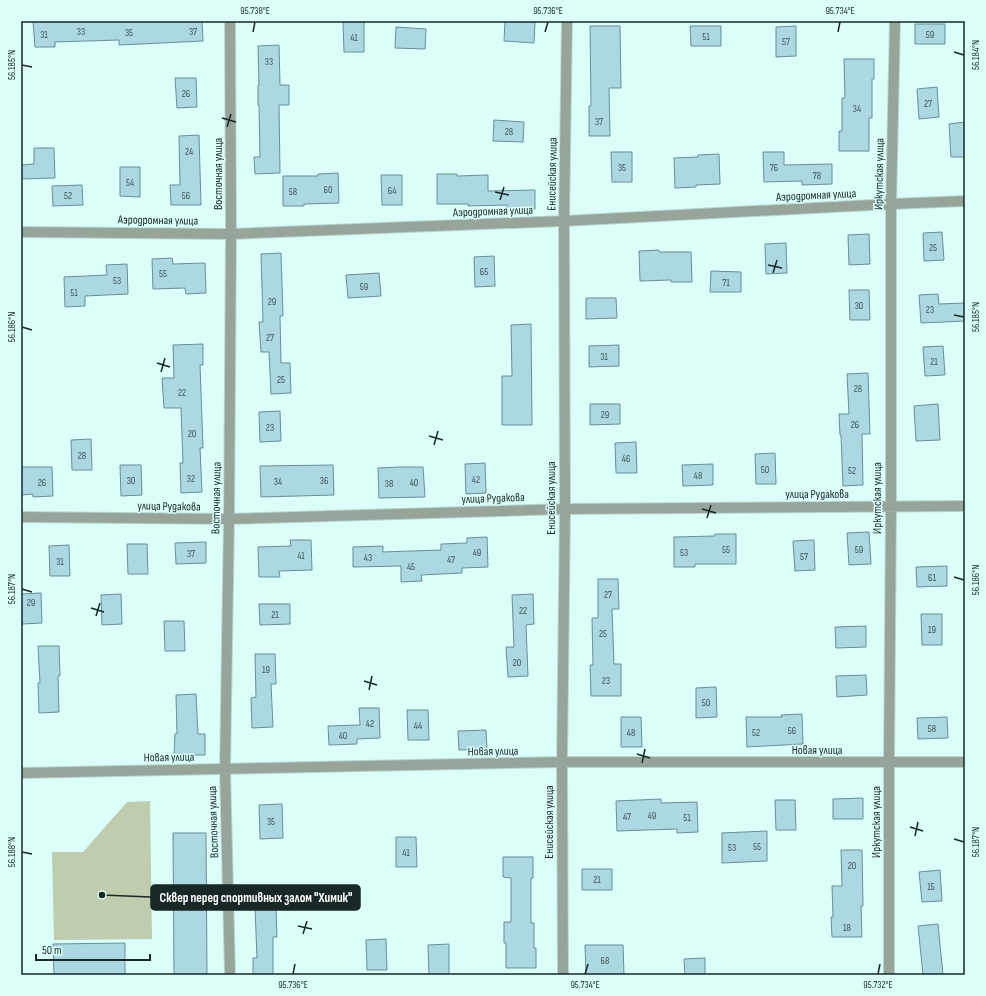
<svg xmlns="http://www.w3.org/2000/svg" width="986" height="996" viewBox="0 0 986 996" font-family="'Sofia Sans Condensed',sans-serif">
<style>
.green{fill:#bfccae}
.building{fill:#acd8e2;stroke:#678f99}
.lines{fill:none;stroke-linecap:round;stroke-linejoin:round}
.minor-casing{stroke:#b8d7d3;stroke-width:12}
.minor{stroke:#96a49a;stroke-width:10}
.ticks{fill:none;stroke:#172826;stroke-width:1.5}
.labels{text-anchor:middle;stroke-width:3;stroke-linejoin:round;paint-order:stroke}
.number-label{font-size:10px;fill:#3c5455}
.street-label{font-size:12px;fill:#172826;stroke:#dbfef9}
.leader{fill:none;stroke:#172826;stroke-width:1.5}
.callout-dot{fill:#172826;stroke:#dbfef9;stroke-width:1.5}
.callout{fill:#172826;stroke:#172826;stroke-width:1.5}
.callout-label{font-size:13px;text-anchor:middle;font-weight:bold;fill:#fff}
.neatline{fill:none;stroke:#172826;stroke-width:1.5}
.ticks-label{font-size:10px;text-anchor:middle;fill:#172826}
</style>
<rect width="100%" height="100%" fill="#dbfef9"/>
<path class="green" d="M150,801L152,939L54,940L52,852H83L127,802Z"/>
<path class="building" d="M33,21H202L203,41L119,45V40L55,42V47H35Z
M505,21L535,22L534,43L504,41Z
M343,22H364V52H344Z
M915,24H945V44H915Z
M590,26H620L621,88H609L610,136H589V106H591Z
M690,26H721V46H691Z
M796,26V56L776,57V27Z
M396,27L426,29L425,49L395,48Z
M279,45L280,85H289V105H279L280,173L255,174L254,157H260L259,105H258V85H259L258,46Z
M844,59H874V79H872V118H869V151H839V131H842V98H845Z
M175,78H196L197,107L177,108Z
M937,87L939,117L919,119L917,89Z
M494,120L524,122L523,142L493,141Z
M965,122V157H951L949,124Z
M199,135L201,205H171L170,185H180L179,136Z
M34,148H54L55,178L21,179V165L34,164Z
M611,152H632V182H612Z
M763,152H784V165L832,164V184L802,185V181L764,182Z
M719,154L720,184L696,185V187L675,188L674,158L698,157V155Z
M120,167H140V197L120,196Z
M338,173L339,203L304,204V206H283V176H318V174Z
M437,174H457V176L488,175V191L535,190V209H507V205L468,206V204H437Z
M381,175H402V205H382Z
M82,185L83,205L53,206L52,186Z
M942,232L944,260L924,261L923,233Z
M869,234L870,264L849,265L848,235Z
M786,243L787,273L766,274L765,244Z
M659,250V252H691L692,282H671V280L640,281L639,251Z
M281,253L283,316H280L281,363H290L291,393L271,394L269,352H261L259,322H263L261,254Z
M494,256L495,286L475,287L474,257Z
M172,258L173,264L205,263L206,293L186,294L185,288L153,289L152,259Z
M127,264L128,294L85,296V306L65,307L64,277L107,275L106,265Z
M711,271L741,272V292H710Z
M379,273L381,296L348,298L346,275Z
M849,290H869L870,320H850Z
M938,294L939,304L965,303V321L921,323L919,295Z
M586,298H616L617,318L586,319Z
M531,324L532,425H502V376H512L511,325Z
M203,344V365H200L203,448H200L202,492L181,493L180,463H183L181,408H164L162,378H174L173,345Z
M619,345V366L589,367V346Z
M943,346L945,375L925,376L923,347Z
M868,373L870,434H862L863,485L843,486L841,435H840L839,414H849L847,374Z
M590,404H620V424L590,425Z
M938,404L940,440L916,441L914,406Z
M280,411L281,441L260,442L259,412Z
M91,439L92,470H72L71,440Z
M636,442L637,473H616L615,443Z
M775,453L776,484H756L755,454Z
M485,463L486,493L466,494L465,464Z
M713,464V485L683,486L682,465Z
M120,465H141L142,495L121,496Z
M333,465L334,495L261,497L260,466Z
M21,467H52L53,496L33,497V494L21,495Z
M399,467H423L425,497L379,498L378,468Z
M869,532L871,564L849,565L847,533Z
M715,534H736V564H695V567H674V537L715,536Z
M487,537L488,567L462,568V573L421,575L422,581L401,582V566L353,567V547L383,546V552L441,550V544L467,543V538Z
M290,540H311L312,570L279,571L280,577H259L258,547L291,546Z
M814,540L815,570L795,571L793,541Z
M206,542V563L176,564L175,543Z
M127,544H147L148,574H128Z
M69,545L70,576H50L49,546Z
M947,566V586L917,587L916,567Z
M598,579H618L619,609H612L614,664H621V696H591L590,665H593L592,618H598Z
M41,593L42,623L22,624L21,594Z
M121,594L122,624L102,625L101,595Z
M533,594L534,624L526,625L528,676L508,677L506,647H514L512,595Z
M259,604H290V624L260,625Z
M921,614H942V645H922Z
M164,621H184L185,651H165Z
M866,626V647L836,648L835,627Z
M38,646H59L60,676H58L59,712L39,713L38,683H40Z
M255,654H275L276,684H271L273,727L252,728L251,698L256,697Z
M866,675L867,695L837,697L836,676Z
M716,687L717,717L696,718V688Z
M196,694L198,734H205V755H174L175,734H177L176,695Z
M359,708H379L380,738L357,739V744L329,745L328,726L360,725Z
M407,710H428L429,740H408Z
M802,714L803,744L747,747L746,717H782L781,715Z
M621,717H641L642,747H621Z
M947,717L948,738L918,739L917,718Z
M486,730L487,749L459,750L458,731Z
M863,798V819H833V799Z
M661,799V803L697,802L698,832L677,833V829L617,831L616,801Z
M775,800H795L796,830H776Z
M282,804L283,838L260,839L259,805Z
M767,831V861L722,863V833Z
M173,833H206L207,975H174Z
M396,837H416L417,867H396Z
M841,850H862L863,906H861L862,937H832L831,917H833L832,886H842Z
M503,857H533V878H531V923H534V948H536V968H506V943H504V922H511V878L503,877Z
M582,869H612V890H582Z
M940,870L942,901L922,902L919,872Z
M255,907H276L277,937H273V975H253V958H257Z
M938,924L943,975H923L918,926Z
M386,939L387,970H367L366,940Z
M125,943V975H54L53,944Z
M449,944V975H429L428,945Z
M585,945H623L624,975H586Z
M705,958V975H685L684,959Z"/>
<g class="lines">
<g class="minor-casing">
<path id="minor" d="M230,21L231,234L229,519L225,769L230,975
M21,232L231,234L564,221L891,204L965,201
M21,517L229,519L565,509L965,506
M21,773L562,762H965
M563,975L562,762L565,509L564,221L567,21
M889,975V763L891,507V204L895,21"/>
</g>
<use href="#minor" class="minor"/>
</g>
<path class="ticks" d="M253,32L255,22M545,32L548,22M838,32L840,22M954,52L964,55M22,65L32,67M222,118L236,122M227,127L231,114M495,192L509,195M500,200L504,187M768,265L782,268M773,273L777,260M954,315L964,317M22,327L32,330M157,363L170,367M161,372L165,358M429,436L443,440M434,445L438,431M702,509L716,513M707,518L711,505M954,577L964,580M22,589L32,592M91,608L104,612M96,616L100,603M364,681L377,685M369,690L372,676M637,754L650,758M642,763L645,749M910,827L923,831M915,836L918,822M954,839L964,842M22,852L32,854M298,926L312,929M303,934L307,921M293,974L295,964M585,974L588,964M878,974L880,964"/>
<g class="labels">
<g class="number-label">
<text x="81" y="35">33</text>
<text x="193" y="35">37</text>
<text x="129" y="36">35</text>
<text x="44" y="38">31</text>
<text x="930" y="38">59</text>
<text x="706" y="40">51</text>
<text x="354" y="41">41</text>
<text x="786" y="45">57</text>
<text x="269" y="65">33</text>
<text x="186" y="97">26</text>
<text x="928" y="107">27</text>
<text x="857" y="112">34</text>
<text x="599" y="125">37</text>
<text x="509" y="135">28</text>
<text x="189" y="155">24</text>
<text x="622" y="171">35</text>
<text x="774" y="171">76</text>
<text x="817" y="179">78</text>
<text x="130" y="186">54</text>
<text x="328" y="193">60</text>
<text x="392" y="194">64</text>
<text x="293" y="195">58</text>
<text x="68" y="199">52</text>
<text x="186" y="199">56</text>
<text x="933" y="251">25</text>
<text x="484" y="275">65</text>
<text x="163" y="277">55</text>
<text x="117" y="284">53</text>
<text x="726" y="286">71</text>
<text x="364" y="290">59</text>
<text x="74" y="296">51</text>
<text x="272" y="305">29</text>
<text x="859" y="309">30</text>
<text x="930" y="313">23</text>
<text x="270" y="341">27</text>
<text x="604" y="360">31</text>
<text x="934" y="365">21</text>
<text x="281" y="383">25</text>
<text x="858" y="392">28</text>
<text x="182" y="396">22</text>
<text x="605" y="418">29</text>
<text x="855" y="428">26</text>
<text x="270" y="431">23</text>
<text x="192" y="437">20</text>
<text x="82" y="459">28</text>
<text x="626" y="462">46</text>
<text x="765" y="473">50</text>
<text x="852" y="474">52</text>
<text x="698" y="479">48</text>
<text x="191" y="482">32</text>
<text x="476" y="483">42</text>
<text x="131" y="484">30</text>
<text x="324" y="484">36</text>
<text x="278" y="485">34</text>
<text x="42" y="486">26</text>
<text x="414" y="486">40</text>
<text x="389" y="487">38</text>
<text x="726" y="553">55</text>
<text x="859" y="553">59</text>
<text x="477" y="556">49</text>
<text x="684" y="556">53</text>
<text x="191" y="557">37</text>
<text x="301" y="559">41</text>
<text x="804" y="560">57</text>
<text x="368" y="561">43</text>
<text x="451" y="563">47</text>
<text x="60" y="565">31</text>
<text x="411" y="570">45</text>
<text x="932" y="581">61</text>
<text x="608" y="598">27</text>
<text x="31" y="606">29</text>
<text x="523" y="614">22</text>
<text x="275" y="618">21</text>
<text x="932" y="633">19</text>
<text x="603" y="637">25</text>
<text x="517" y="666">20</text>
<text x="266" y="673">19</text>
<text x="606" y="684">23</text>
<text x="706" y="706">50</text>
<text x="370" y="727">42</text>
<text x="418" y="729">44</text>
<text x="932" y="732">58</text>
<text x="792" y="734">56</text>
<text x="631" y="736">48</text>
<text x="756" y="736">52</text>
<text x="343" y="739">40</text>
<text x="652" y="819">49</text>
<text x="627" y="820">47</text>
<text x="687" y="821">51</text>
<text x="271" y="825">35</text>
<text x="757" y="850">55</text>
<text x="732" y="851">53</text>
<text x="406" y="856">41</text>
<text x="852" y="869">20</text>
<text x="597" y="883">21</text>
<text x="931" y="890">15</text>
<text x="847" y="931">18</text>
<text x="605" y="964">68</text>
</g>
<g class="street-label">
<text transform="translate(218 174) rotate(-90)" y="4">Восточная улица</text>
<text transform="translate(552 174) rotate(-89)" y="4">Енисейская улица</text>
<text transform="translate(879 174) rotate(-89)" y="4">Иркутская улица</text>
<text transform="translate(816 195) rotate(-3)" y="4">Аэродромная улица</text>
<text transform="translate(493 211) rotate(-2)" y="4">Аэродромная улица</text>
<text transform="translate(158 220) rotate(1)" y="4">Аэродромная улица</text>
<text x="817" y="498">улица Рудакова</text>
<text transform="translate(216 498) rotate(-89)" y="4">Восточная улица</text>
<text transform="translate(493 498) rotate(-2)" y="4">улица Рудакова</text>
<text transform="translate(551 498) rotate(-90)" y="4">Енисейская улица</text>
<text transform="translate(877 498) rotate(-90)" y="4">Иркутская улица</text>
<text transform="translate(169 506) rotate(1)" y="4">улица Рудакова</text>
<text x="817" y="754">Новая улица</text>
<text transform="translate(493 751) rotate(-1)" y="4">Новая улица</text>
<text transform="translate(169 757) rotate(-1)" y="4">Новая улица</text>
<text transform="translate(213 822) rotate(-92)" y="4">Восточная улица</text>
<text transform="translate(549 822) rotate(-90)" y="4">Енисейская улица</text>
<text transform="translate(876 822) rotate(-90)" y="4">Иркутская улица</text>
</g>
</g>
<path class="leader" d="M102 895L151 897"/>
<circle class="callout-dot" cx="102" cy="895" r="4"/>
<rect class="callout" x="151" y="885" width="209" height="25" rx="4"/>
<g class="callout-label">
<text x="256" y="902">Сквер перед спортивных залом "Химик"</text>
</g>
<rect width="986" height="996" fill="none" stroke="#dbfef9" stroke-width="44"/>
<path d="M36 954v6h114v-6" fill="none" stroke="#172826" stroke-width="2"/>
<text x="42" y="954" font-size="12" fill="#172826" stroke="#dbfef9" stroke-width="3" paint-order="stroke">50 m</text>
<rect x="22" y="22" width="942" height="952" class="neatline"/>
<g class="ticks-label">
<text x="255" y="14">95.738°E</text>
<text x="548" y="14">95.736°E</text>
<text x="840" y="14">95.734°E</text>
<text transform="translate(975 55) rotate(-90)" y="4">56.184°N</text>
<text transform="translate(11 65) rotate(-90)" y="4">56.185°N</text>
<text transform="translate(975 317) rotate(-90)" y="4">56.185°N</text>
<text transform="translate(11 327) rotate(-90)" y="4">56.186°N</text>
<text transform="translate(975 580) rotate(-90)" y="4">56.186°N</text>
<text transform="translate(11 589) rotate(-90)" y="4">56.187°N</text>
<text transform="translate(975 842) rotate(-90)" y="4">56.187°N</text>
<text transform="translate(11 852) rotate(-90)" y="4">56.188°N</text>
<text x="293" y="988">95.736°E</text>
<text x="585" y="988">95.734°E</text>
<text x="878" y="988">95.732°E</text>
</g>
</svg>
